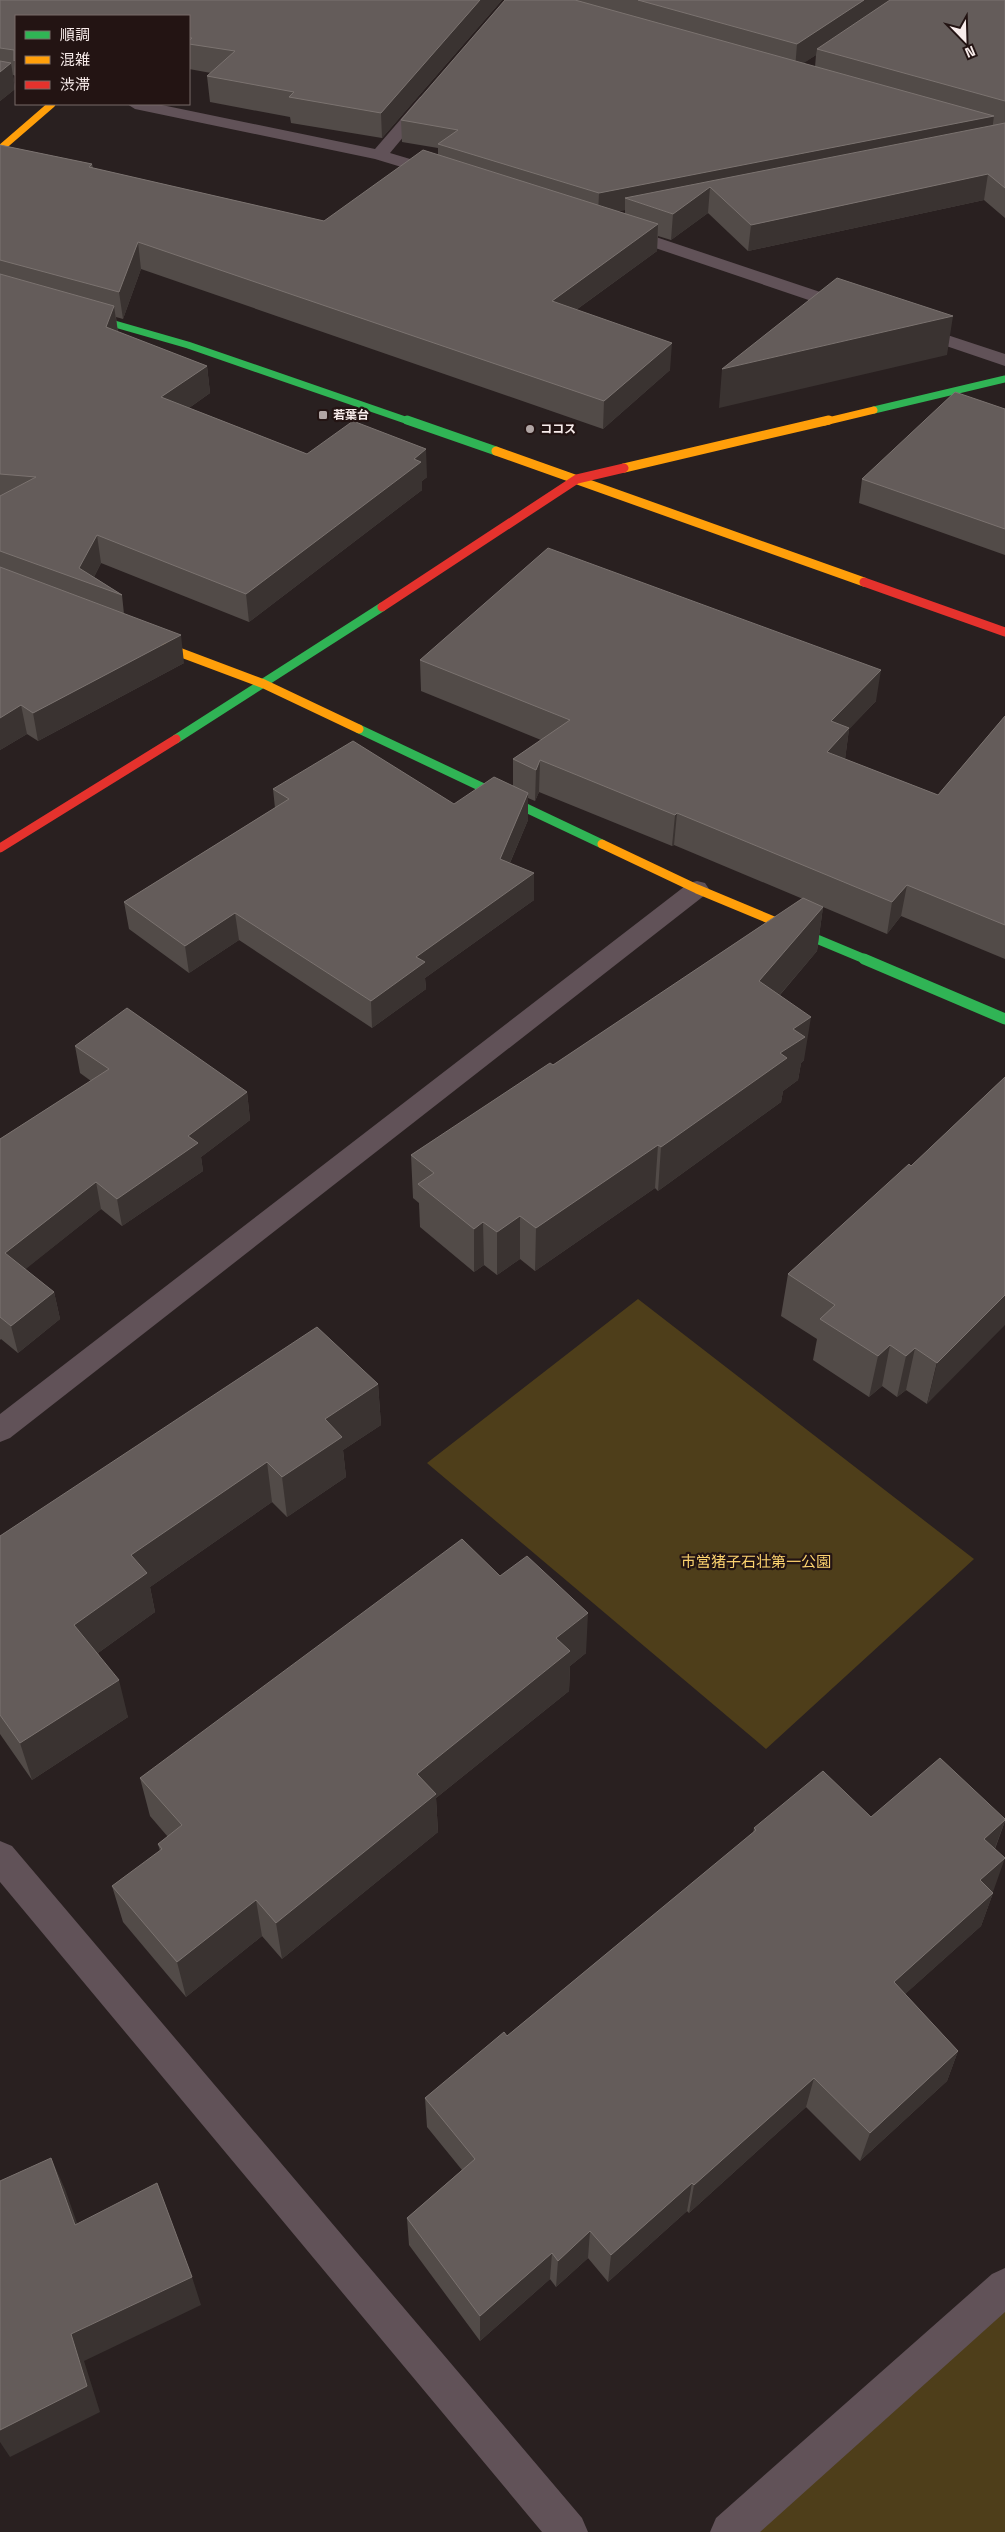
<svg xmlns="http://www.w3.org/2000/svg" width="1005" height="2532" viewBox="0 0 1005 2532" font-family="'Space Grotesk','Noto Sans JP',sans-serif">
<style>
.green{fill:#4e3e1a}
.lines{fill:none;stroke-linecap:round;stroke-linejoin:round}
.street{fill:#615258;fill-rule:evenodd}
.fast-far2{stroke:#30b455;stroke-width:7}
.fast-far1{stroke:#30b455;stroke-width:9}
.fast{stroke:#30b455;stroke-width:11}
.slow-far1{stroke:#ff9f0a;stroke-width:7}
.slow{stroke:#ff9f0a;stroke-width:9}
.jam{stroke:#e5322d;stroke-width:9}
.wall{fill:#524b48;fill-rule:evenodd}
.shaded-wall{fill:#3a3331}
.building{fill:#645c5a;stroke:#7b7370}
.poi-dot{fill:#b0a5a4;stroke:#231413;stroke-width:2}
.labels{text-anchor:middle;stroke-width:4.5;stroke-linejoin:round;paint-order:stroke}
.far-poi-label{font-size:12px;font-weight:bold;fill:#f8eceb;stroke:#231413;text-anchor:start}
.park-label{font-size:15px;fill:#fcd26f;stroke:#231413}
</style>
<rect width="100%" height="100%" fill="#292020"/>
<path class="green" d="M638,1299L974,1559L766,1749L427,1463Z
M1005,2287V2532H730Z"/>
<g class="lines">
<path class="street" d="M426,95L434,100L390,153L447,170L449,174L447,178L441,179L375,159L135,109L127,104H157L375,149L420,97Z
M623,226L856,304L859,308L856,312H844L617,235L614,231L617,227Z
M914,324L1005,354V366L908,333L905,329L908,325Z
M697,881L705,883L709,889L705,895L10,1438L0,1442V1414L689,883Z
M0,1841L12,1846L582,2518L588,2532H542L0,1882Z
M1005,2268V2312L760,2532H710L716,2518L992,2274Z"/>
<path class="fast-far2" d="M80,314L188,345L411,422
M874,410L1005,379"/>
<path class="fast-far1" d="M407,420L496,451
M359,729L602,844
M176,739L382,607
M776,922L867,960"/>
<path class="fast" d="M864,959L1005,1019"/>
<path class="slow-far1" d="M0,149L52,104
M824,422L874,410"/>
<path class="slow" d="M496,451L864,582
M624,468L829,420
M147,640L264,684L359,729
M602,844L697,889L776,922"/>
<path class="jam" d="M864,582L1005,632
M382,607L577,479L624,468
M0,848L176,739"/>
</g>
<path class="wall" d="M0,0H502L382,138L291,123L290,117L210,102L207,76L211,73L189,69V16H16V76L13,75L15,89L0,101Z
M505,0H1005V218L984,200L748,251L708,213L671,240L658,236L657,251L576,310L670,370L603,429L141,269L123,319L116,317L118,332L207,366L210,393L189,408L307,454L427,477L422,481V490L249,622L101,563L94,577L122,595L124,614L184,663L38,741L27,734L0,750V145L92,164L93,168L324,221L438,155V148L402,142L401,120ZM816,55L815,67L803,63ZM625,210V214L618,211Z
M1005,409V555L859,503L862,479Z
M420,660L876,701L849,729L845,759L938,795L1005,716V959L901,916L887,934L823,907L817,951L780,995L804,1060L801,1063L798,1080L783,1091L781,1102L658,1191L655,1188L535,1271L520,1259L497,1275L484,1265L474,1272L420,1227L419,1203L413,1198L411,1155L553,1065L803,899L674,845L672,846L539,792L535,801L528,798V820L510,863L534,900L425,978L426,989L372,1028L239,940L189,973L129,929L124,902L275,808L273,789L454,804L513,786V759L541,740L421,691Z
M75,1046L247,1092L250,1120L201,1157L203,1171L122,1226L101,1209L25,1269L54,1292L60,1319L18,1353L1,1339L0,1340V1139L91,1081L80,1073Z
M1005,1077L927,1404L906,1390L897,1397L882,1386L869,1397L813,1360L817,1339L781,1316L788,1274L911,1166Z
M378,1384L381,1425L343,1450L346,1477L287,1517L272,1502L150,1587L155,1612L98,1653L128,1717L32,1780L0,1734V1536Z
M500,1576L586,1653L570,1666L569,1691L436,1798L438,1832L282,1959L262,1936L186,1997L123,1922L112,1886L160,1851L158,1844L168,1837L150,1816L140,1778Z
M871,1817L1005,1819V1821L995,1849L992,1892L993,1893L981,1926L905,1994L958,2051L947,2081L860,2161L806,2107L689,2213L687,2211L608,2282L588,2258L556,2287L550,2279L480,2341L409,2245L407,2218L462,2170L427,2127L425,2098L507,2036L753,1833L754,1828Z"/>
<path class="shaded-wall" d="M480,0H502L382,138L381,113Z
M864,0H900L817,49L816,55L795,69L797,44Z
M16,59V76L14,61Z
M11,63L15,89L0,101V72Z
M994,116L991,138L710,187L708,213L671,240L673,214L625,198V210L598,215L599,193Z
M988,174L984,200L748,251L751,225Z
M658,224L657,251L551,328L552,301Z
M138,242L141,269L123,319L119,292Z
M114,306L118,333L106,327Z
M953,316L947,355L719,408L722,369Z
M672,343L670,370L603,429L604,401Z
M207,366L210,393L165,425L161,397Z
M426,449L427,477L422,481V490L249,622L246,594Z
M97,535L101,563L91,583L79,568Z
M181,635L184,663L38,741L33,713Z
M881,670L876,701L849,729L845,760L823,784L831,721Z
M21,705L27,734L0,750V718Z
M540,760L539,792L535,801L536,770Z
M528,793V820L500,886V859Z
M677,813L674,845L672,846L675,815Z
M534,873V900L425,978L426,989L372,1028L371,1001L416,957Z
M907,885L901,916L887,934L892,902Z
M823,907L817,951L754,1025L759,981Z
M235,913L239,940L189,973L185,946Z
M811,1017L804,1060L801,1063L798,1080L783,1091L781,1102L658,1191L661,1147L780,1053L793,1029Z
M247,1092L250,1120L201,1157L203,1171L122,1226L117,1199L188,1136Z
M658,1145L655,1188L535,1271L536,1228Z
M96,1182L101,1209L12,1280L5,1253Z
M520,1216V1259L497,1275V1232Z
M483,1222L484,1265L474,1272V1229Z
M54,1292L60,1319L18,1353L11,1326Z
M1005,1295V1325L927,1404L937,1363Z
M890,1345L882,1386L869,1397L878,1356Z
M915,1348L906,1390L897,1397L906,1356Z
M378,1384L381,1425L343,1450L346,1477L287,1517L282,1477L325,1419Z
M267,1462L272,1502L150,1587L155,1612L84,1663L74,1625L131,1555Z
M588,1613L586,1653L570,1666L569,1691L436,1798L438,1832L282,1959L276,1923L417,1774L556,1638Z
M119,1680L128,1717L32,1780L20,1743Z
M1005,1820V1821L993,1853L984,1839Z
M1005,1858L993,1892L968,1913L980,1880Z
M993,1893L981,1926L884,2013L894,1982Z
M256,1900L262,1936L186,1997L177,1962Z
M958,2051L947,2081L860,2161L870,2133Z
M814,2078L806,2107L689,2213L694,2185Z
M51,2158L65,2189L88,2254L75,2225Z
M692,2183L687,2211L608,2282L611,2255Z
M590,2231L588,2258L556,2287L558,2261Z
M552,2253L550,2279L480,2341V2316Z
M192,2277L201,2305L84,2361L100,2412L10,2457L0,2442V2430L71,2334Z"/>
<path class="building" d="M0,0H480L381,113L289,97L294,92L207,76L235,51L189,44V41L192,38H189V16H16V59L14,61V50L0,48Z
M505,0H575L994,116L599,193L438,144L458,130L401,120Z
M638,0H864L797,44Z
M890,0H1005V101L817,49Z
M0,61L11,63L0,72Z
M1005,123V188L988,174L751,225L710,187L673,214L625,198Z
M0,145L92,164L89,167L324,221L423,150L658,224L552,301L672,343L604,401L138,242L119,292L0,260Z
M0,274L114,306L106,327L207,366L161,397L307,454L353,421L426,449L414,459L421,462L246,594L97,535L79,568L122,595L0,551V496L36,477L0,474Z
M837,278L953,316L722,369Z
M955,392L1005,409V529L862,479Z
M548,548L881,670L831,721L849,728L827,752L938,795L1005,716V925L907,885L892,902L677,813L675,815L540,760L536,770L513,759L570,720L420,660Z
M0,567L181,635L33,713L21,705L0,718Z
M353,741L454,804L494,777L528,793L500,859L534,873L416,957L425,962L371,1001L235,913L185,946L124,902L289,799L273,789Z
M803,898L823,907L759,981L811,1017L793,1029L805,1037L780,1053L787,1058L661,1147L658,1145L536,1228L520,1216L497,1232L483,1222L474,1229L418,1184L434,1173L411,1155L550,1063L553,1065Z
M127,1008L247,1092L188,1136L198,1143L117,1199L96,1182L5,1253L54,1292L11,1326L0,1317V1139L109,1069L75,1046Z
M1005,1077V1295L937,1363L915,1348L906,1356L890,1345L878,1356L820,1319L835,1305L788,1274L909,1164L911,1166Z
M317,1327L378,1384L325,1419L342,1437L282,1477L267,1462L131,1555L147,1573L74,1625L119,1680L20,1743L0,1715V1536Z
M462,1539L500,1576L527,1556L588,1613L556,1638L570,1651L417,1774L436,1794L276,1923L256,1900L177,1962L112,1886L162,1849L158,1844L182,1825L140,1778Z
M940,1758L1005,1819V1820L984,1839L1005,1858L980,1880L993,1893L894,1982L958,2051L870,2133L814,2078L694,2185L692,2183L611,2255L590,2231L558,2261L552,2253L480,2316L407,2218L475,2159L425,2098L504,2032L507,2036L756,1830L754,1828L823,1771L871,1817Z
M51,2158L75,2225L157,2183L192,2277L71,2334L87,2386L0,2430V2181Z"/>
<g class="poi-dot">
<rect x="318" y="410" width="10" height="10" rx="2.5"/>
<circle cx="530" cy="429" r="5"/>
</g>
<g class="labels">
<g class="far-poi-label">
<text x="333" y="419">若葉台</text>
<text x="540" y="433">ココス</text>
</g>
<g class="park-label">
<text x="756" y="1567">市営猪子石壮第一公園</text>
</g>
</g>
<rect x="15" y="15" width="175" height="90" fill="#231413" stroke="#786a69"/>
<rect x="25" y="31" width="25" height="8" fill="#30b455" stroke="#786a69"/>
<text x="60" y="40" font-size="15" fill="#f8eceb">順調</text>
<rect x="25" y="56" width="25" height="8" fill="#ff9f0a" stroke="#786a69"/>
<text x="60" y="65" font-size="15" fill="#f8eceb">混雑</text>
<rect x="25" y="81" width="25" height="8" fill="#e5322d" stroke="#786a69"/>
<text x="60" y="90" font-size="15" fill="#f8eceb">渋滞</text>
<g transform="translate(965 40) rotate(157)" stroke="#231413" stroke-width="4" paint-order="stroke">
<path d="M0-4L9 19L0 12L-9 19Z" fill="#f8eceb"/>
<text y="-8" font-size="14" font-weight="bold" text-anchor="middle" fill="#f8eceb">N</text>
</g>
</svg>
